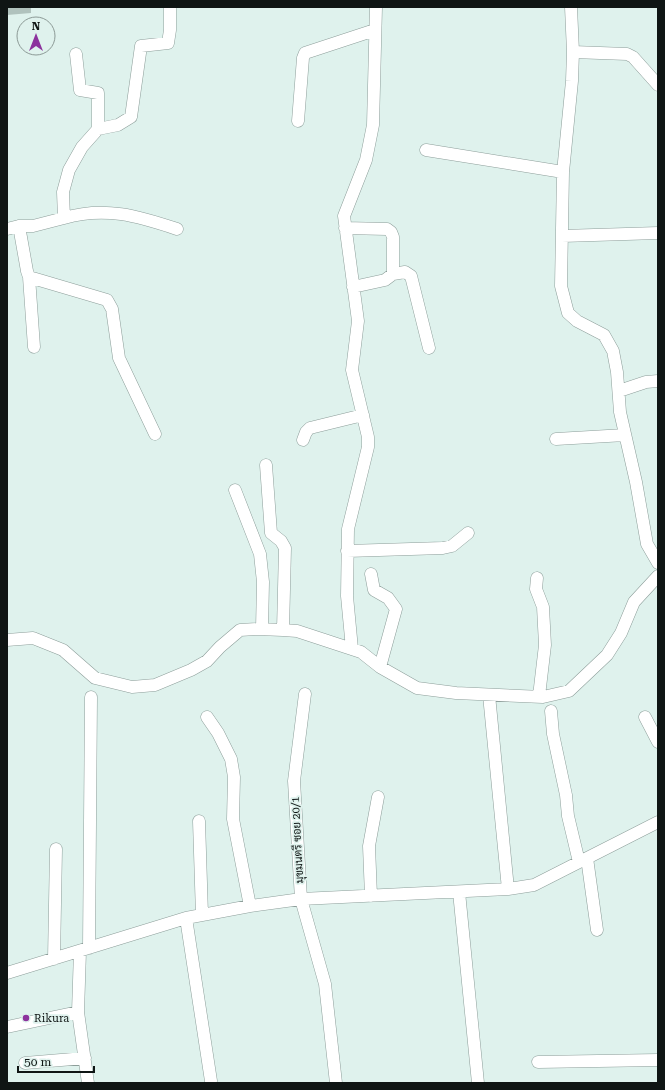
<svg xmlns="http://www.w3.org/2000/svg" width="665" height="1090" viewBox="0 0 665 1090" font-family="'Roboto Serif',Sarabun,serif">
<style>
.building{fill:#b0c2bd}
.lines{fill:none;stroke-linecap:round;stroke-linejoin:round}
.minor-casing{stroke:#8d9e9a;stroke-width:13}
.minor{stroke:#fff;stroke-width:12}
.poi-dot{fill:#8c329d;stroke:#dff2ed;stroke-width:1.5}
.labels{text-anchor:middle;stroke-width:3.5;stroke-linejoin:round;paint-order:stroke}
.street-label{font-size:11px;fill:#0f1514;stroke:#dff2ed}
.poi-label{font-size:11px;fill:#0f1514;stroke:#dff2ed;text-anchor:start}
</style>
<rect width="100%" height="100%" fill="#dff2ed"/>
<path class="building" d="M7,7H31V13L7,15Z"/>
<g class="lines">
<g class="minor-casing">
<path id="minor" d="M571,7L573,52L572,81L563,172L561,286L568,313L577,321L604,335L613,351L617,372L620,412L636,482L647,544L658,563
M573,52L627,54L633,57L658,85
M76,54L80,90L98,93V129
M298,121L303,58L305,53L375,30
M426,150L563,172
M64,218C105,206 138,216 177,229
M19,226L27,271L29,277L107,300L112,309L119,358L155,434
M345,228L387,229L391,232L393,237V274L385,280L353,287
M7,229L19,226H33L64,218L63,192L69,170L82,147L98,129L118,125L131,117L141,46L168,43L170,30V7
M562,236L658,233
M393,274L405,272L411,276L429,348
M29,277L34,347
M619,391L646,382L658,381
M556,439L625,435
M303,440L306,432L310,428L363,415
M266,465L271,533L281,541L285,548L283,630
M235,490L260,554L263,582L262,629
M347,551L443,548L452,546L468,533
M371,574L374,590L388,598L396,609L380,667
M537,578L536,589L543,607L545,645L539,696
M7,640L33,638L63,650L95,678L132,687L155,685L191,670L207,661L220,647L240,630L258,629L283,630L297,631L361,652L380,667L417,688L456,693L543,697L569,691L607,655L621,633L634,602L658,576
M352,649L347,596L348,529L368,447V437L352,370L358,321L344,216L366,160L373,125L376,7
M305,694L294,781L301,899L325,984L336,1083
M489,695L508,889
M551,711L553,734L566,795L568,816L579,862
M207,717L218,733L231,759L234,777L233,819L250,906
M645,717L658,742
M199,821L202,915
M587,858L597,930
M459,892L478,1083
M371,896L369,846L378,797
M186,918L211,1081
M89,948L91,697
M80,951L78,1012L88,1083
M54,959L56,849
M7,973L186,918L250,906L301,899L508,889L534,885L658,822
M7,1027L78,1012
M538,1062L658,1060
M25,1063L85,1058"/>
</g>
<use href="#minor" class="minor"/>
</g>
<circle class="poi-dot" cx="26" cy="1018" r="4"/>
<g class="labels">
<g class="street-label">
<text transform="translate(297 840) rotate(-93)" y="4">มุขมนตรี ซอย 20/1</text>
</g>
<g class="poi-label">
<text x="34" y="1022">Rikura</text>
</g>
</g>
<rect width="665" height="1090" fill="none" stroke="#0f1514" stroke-width="16"/>
<g transform="translate(36 36)"><circle r="19" fill="#dff2ed" stroke="#8c9a96"/>
<path d="M0-3L7 15L0 10L-7 15Z" fill="#8c329d"/>
<text y="-6" font-size="11" font-weight="bold" text-anchor="middle" fill="#0f1514">N</text>
</g>
<path d="M18 1066v6h76v-6" fill="none" stroke="#0f1514" stroke-width="2"/>
<text x="24" y="1066" font-size="12" fill="#0f1514" stroke="#dff2ed" stroke-width="3" paint-order="stroke">50 m</text>
</svg>
